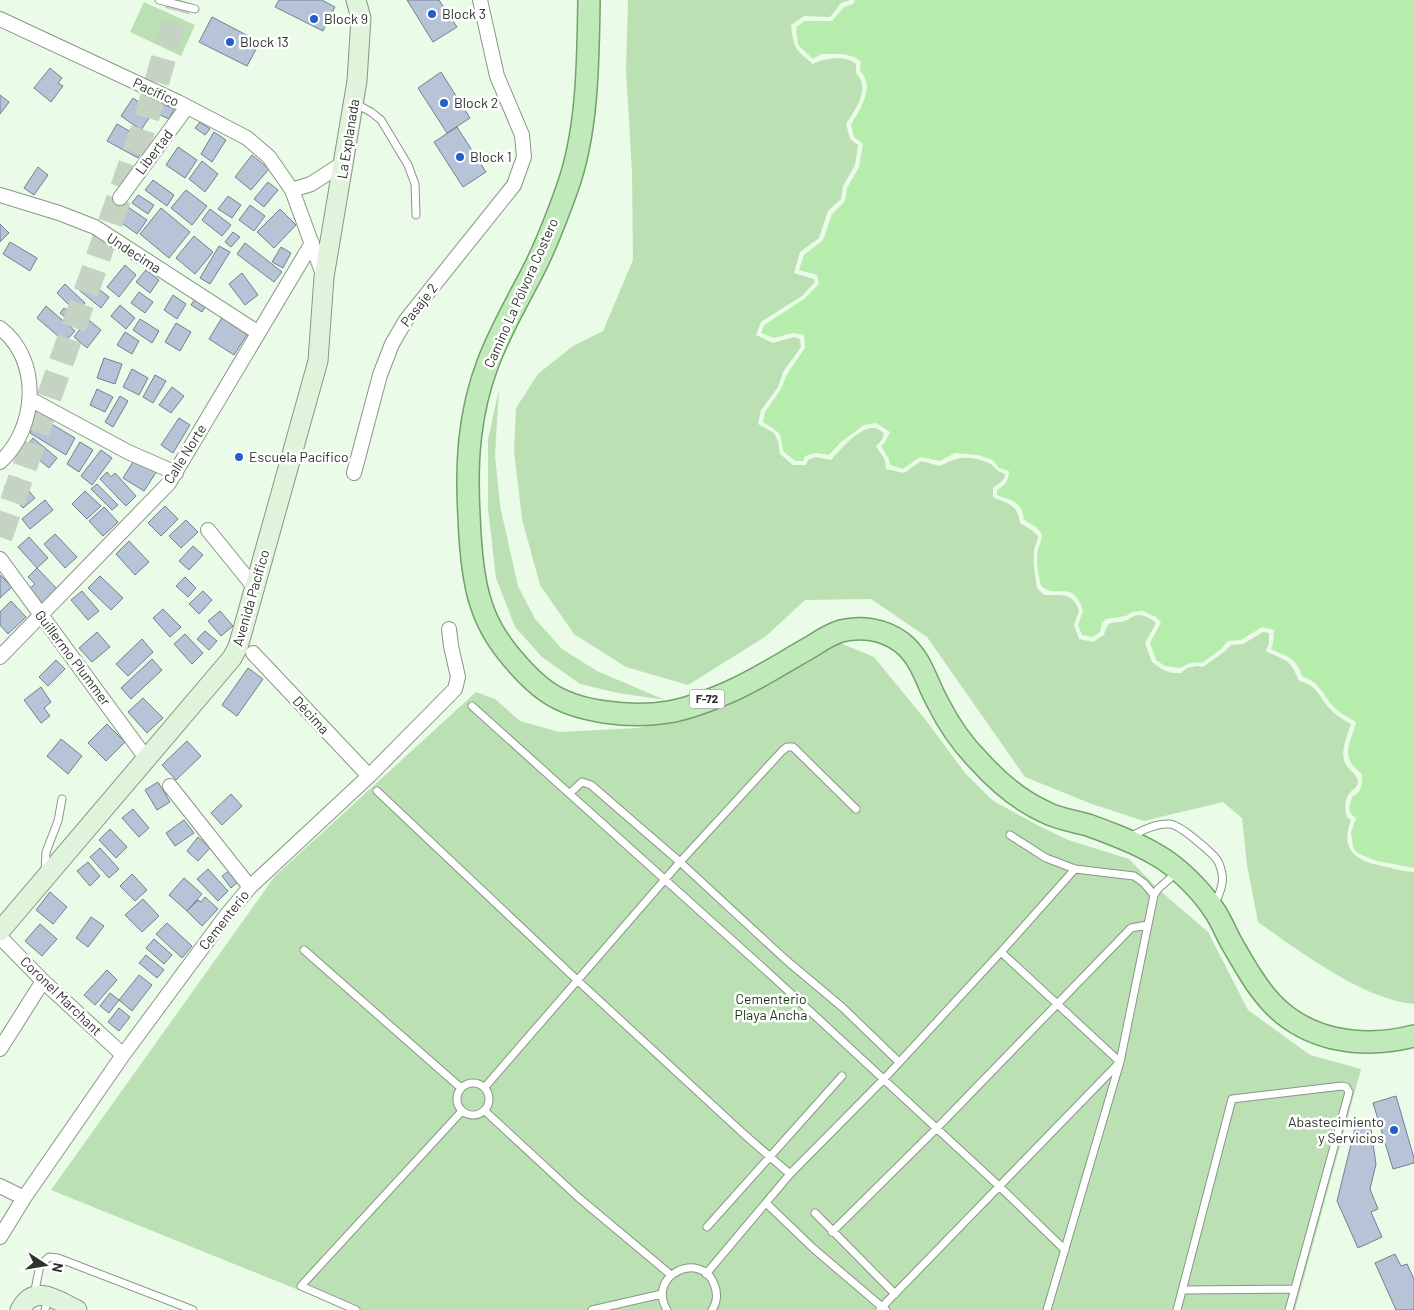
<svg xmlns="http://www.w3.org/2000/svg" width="1414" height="1310" viewBox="0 0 1414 1310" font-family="Barlow,sans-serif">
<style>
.green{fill:#bae0b3}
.water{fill:#b6edad}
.building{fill:#b7c3d7;stroke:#758092}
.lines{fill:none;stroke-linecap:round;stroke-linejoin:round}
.highway-tunnel{stroke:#c4d3c2;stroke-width:25;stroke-dasharray:25 12;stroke-linecap:butt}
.lane-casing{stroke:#889786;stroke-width:9}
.street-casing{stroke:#889786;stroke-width:16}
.secondary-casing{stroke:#889786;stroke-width:21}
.primary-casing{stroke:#72a16b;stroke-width:24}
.lane{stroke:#fff;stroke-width:7}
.street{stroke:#fff;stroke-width:14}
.secondary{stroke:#e0f4dc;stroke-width:19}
.primary{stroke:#c1eaba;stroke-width:21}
.poi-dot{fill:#245fcc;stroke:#fff;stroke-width:2}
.labels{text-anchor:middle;stroke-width:5;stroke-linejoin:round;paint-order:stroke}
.shield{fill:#fff;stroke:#6d716c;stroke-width:1}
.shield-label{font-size:12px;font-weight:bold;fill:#2e342d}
.poi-label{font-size:14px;fill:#2e342d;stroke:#fff;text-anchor:start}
.street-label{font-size:14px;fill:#2e342d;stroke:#fff}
.park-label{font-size:14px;fill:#13370d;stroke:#fff}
</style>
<rect width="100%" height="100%" fill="#eafbe7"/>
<path class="green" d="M628,0H850L841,3L830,17L804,16L791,25C794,49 795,49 813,64C824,58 846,55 856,64V73C871,89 856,108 846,124L850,139L858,145L855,165L843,186L841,199L828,211L819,238L800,252L794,273L814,279L815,282L802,296L761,322L756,335L773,343L794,337L800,339L801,347L783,372L778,387L761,410L758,424L774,433L778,441L780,454L793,465H806L808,460L816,457L831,460C840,450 859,427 874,428C877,428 881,431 884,433L882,440L876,446L885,460L886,469L904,473L921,461L940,466C959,456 969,455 989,463C995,466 995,471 1005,474C1005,481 998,484 993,488V497C1009,505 1017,503 1020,523L1033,531L1038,536C1038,542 1034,546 1034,551C1033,564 1035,576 1037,588L1044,595C1060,596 1073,591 1079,611L1074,625L1079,639L1093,642L1104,635C1109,616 1114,626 1127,620C1130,619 1131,617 1134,616C1142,613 1150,618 1156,623L1145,643L1152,662L1163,670L1172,673H1181L1187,668L1197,666L1203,667L1224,652L1231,645L1243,644L1263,632L1269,633V643L1266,651C1288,663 1289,657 1299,681C1318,685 1319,698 1331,710C1337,716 1344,720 1351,724C1347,737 1340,750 1345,763C1348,770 1358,774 1358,782C1357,789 1352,789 1349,794C1344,801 1345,810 1347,817L1351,820C1339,852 1358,862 1387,867C1396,869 1405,872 1414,872V1004C1364,1000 1299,951 1258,922L1247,865L1242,818L1223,802L1144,821L1092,804L1025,777L927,637L871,599L805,600L765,637L688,685L626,667L574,634L540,585L522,519L514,451L516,408L538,374L573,346L603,331L633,260L632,172L626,70Z
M144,2L195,25L181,56L130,32Z
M499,389L495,455L500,506L518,586L535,619L562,649L597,671L665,700L618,693L580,684L542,657L515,627L496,578L488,508V440Z
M835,641L874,657L928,723L965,773L992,800L1039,826L1068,840L1129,859L1158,889L1208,932L1248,1010L1310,1055L1361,1069L1295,1310H348L51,1190L275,876L476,692L495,699L520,721L559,732L638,728L723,708L782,676L799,660L824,652Z"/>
<path class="water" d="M855,0H1414V868L1377,861L1357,853L1353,847L1351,832L1356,818L1351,814L1349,808L1352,797L1359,792L1362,784V774C1339,757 1350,746 1356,722C1348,717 1339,713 1333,706C1323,695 1319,681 1303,677C1293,655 1291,659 1271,649L1273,644L1274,630L1262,627L1241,640L1228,641L1221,649L1202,663C1194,661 1187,664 1180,668L1165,666L1156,660L1150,643L1161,622L1156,617L1143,611L1132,612L1126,616L1106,619L1102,623L1100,632L1092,637L1082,635L1078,625L1083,611C1073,578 1057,600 1041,586C1039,575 1035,561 1038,550C1039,544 1042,541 1042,534L1036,527L1024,520C1022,501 1012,501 997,495V490C1005,485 1009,480 1009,471L999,468L993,460L978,455L955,453L940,461L920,457L903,469L890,465L889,459L881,446L885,442L890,432L876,423L864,425L841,442L829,455L816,453L805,456L803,461H795L783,451C781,430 779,433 763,422L765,412L781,389L787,374L805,348L804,335L793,333L774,338L761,333L764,325L804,299L819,284L817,275L799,270L804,255L823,240L832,214L845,201L847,188L859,167L863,144L854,137L851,125C860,109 876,87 860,71L861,62L854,57L843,54H821L813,59L798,45L796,27L805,21H832L844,7L853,4Z"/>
<path class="building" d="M279,0H322L335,7L323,31L275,7Z
M407,0H439L457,27L433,42Z
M212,17L260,42L247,66L199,42Z
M50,68L62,78L58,83L63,86L51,102L34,88Z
M441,72L470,118L447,133L418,88Z
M0,95L9,102L0,114Z
M133,98L153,112L141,130L121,116Z
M163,104L174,109L169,119L158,114Z
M200,122L210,129L205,135L195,128Z
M117,124L147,141L138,158L107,141Z
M457,127L486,172L463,187L434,142Z
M214,132L226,140L212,162L201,154Z
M178,147L197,160L185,178L166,165Z
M252,155L269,169L251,190L235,177Z
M202,161L218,174L205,192L189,179Z
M38,167L48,175L34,195L24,188Z
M153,180L174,195L167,206L145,190Z
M268,182L278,190L264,207L254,199Z
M186,190L207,206L192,225L171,208Z
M138,195L154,205L148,214L132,203Z
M228,196L241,205L232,218L218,209Z
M250,205L265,216L254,231L239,220Z
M128,207L147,220L137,234L119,221Z
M161,208L190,232L169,258L140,234Z
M210,209L231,225L222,236L202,220Z
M280,209L296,225L274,248L257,232Z
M0,224L9,233L0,242Z
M233,232L240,237L231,247L225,242Z
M194,236L213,252L195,274L176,258Z
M10,242L37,258L30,271L3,254Z
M245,243L282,272L274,282L237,254Z
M219,246L230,252L210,284L200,278Z
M281,247L291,253L283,268L272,262Z
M125,265L136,275L119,297L107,287Z
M146,270L159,280L150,293L136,282Z
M242,273L258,295L245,305L229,284Z
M87,280L109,297L101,308L79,290Z
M65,284L85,303L76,312L57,293Z
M139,292L153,302L145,313L131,303Z
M173,295L186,304L177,319L164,310Z
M197,296L208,302L202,312L191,305Z
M120,305L135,318L126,329L111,316Z
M46,306L75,331L65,342L37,318Z
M64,308L76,317L80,313L101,330L87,348L74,337L80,329L60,313Z
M223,316L248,333L234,355L209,339Z
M140,319L159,331L152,343L133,330Z
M176,323L191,332L180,351L165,342Z
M125,332L139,341L132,354L117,345Z
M104,358L122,364L115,384L97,378Z
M132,369L148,378L139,395L123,387Z
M155,375L166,381L153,403L143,397Z
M172,387L184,396L171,413L159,405Z
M97,389L113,397L105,412L90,405Z
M120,396L128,401L113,427L105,422Z
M40,417L75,438L66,455L30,433Z
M179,418L190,425L173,453L161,445Z
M33,438L57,458L49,468L25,448Z
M80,442L93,450L79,472L67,464Z
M101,450L112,458L92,485L81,476Z
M136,457L157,471L144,491L123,478Z
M107,472L111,477L115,473L136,496L126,506L100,479Z
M16,477L35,498L23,508L4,487Z
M97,484L118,505L112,510L91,489Z
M85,491L101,506L87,519L72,504Z
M45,500L53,510L30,529L22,519Z
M165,506L178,519L161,536L148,523Z
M104,507L118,522L103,536L89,521Z
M186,520L198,532L181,548L169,536Z
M55,534L77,557L65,568L44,544Z
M29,537L48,558L37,568L18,547Z
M129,541L149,562L135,575L116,554Z
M193,546L203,555L189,570L179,561Z
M37,568L58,590L43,604L29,589L35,584L28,577Z
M0,575L12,587L0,598Z
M100,576L123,598L111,610L88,588Z
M185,577L196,588L188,597L176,586Z
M82,591L99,611L88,620L71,600Z
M203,591L212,600L199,614L189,604Z
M11,601L26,617L8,634L0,625V612Z
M163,609L181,627L170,637L153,618Z
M220,611L233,626L221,636L208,621Z
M205,631L217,641L209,650L197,639Z
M97,632L110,647L92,662L79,648Z
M185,634L203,653L192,664L174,644Z
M142,639L153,652L128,676L116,664Z
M152,659L162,670L131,699L121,688Z
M56,660L65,669L48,686L39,677Z
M248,668L263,679L237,716L222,705Z
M41,687L51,702L44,708L50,716L41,723L24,700Z
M143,698L163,718L147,733L128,712Z
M107,724L125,742L106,761L88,743Z
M61,739L82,756L68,774L47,756Z
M187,741L201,756L176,780L162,765Z
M158,782L170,802L157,810L145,790Z
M231,794L242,806L222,825L211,813Z
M133,809L149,828L139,837L122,818Z
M184,820L194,833L175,846L166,833Z
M110,829L127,847L116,858L99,840Z
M198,837L210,848L198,861L187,851Z
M100,848L119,869L109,878L90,857Z
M88,862L100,876L90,886L77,871Z
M208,869L228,891L218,901L197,879Z
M230,870L239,881L231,888L222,876Z
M132,874L147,890L135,901L120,886Z
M184,878L202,894L187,911L169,895Z
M50,892L67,907L53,924L36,910Z
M205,897L218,909L202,926L187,911L198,900L201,902Z
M143,899L159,916L142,932L125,915Z
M91,917L104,926L88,947L76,938Z
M167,923L192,946L182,958L156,934Z
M40,924L57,939L42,956L25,941Z
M154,939L172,955L164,964L146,948Z
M146,955L164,970L157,978L139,963Z
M107,970L117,980L95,1005L84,995Z
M139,975L152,985L132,1011L119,1000Z
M110,993L119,1000L109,1013L100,1006Z
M119,1008L130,1017L119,1031L108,1022Z
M1396,1096L1414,1158V1163L1393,1169L1373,1103Z
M1357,1120L1370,1123L1376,1164L1370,1189L1378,1209L1371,1212L1382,1237L1358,1248L1337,1201Z
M1395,1254L1401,1266L1407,1264L1414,1279V1310H1396L1375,1263Z"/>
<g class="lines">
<path class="highway-tunnel" d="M0,537L145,124L180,0"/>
<g class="lane-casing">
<path id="lane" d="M159,0L195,9
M354,103L371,112L381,120L408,165L415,184L416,215
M472,706L772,976L999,1186L1065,1250
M377,791L577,980L746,1136L790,1174
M856,809L793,747H787L782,751L680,862L786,960L842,1007L899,1062
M1010,835L1046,858L1075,869L1134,876L1144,883L1154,895
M1129,838C1140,831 1156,823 1170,824C1180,825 1206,848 1214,856C1218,860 1221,868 1222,874C1224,884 1219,894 1215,904
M45,872L46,852L58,821L62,799
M304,950L461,1088
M1001,952L1075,869
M457 1099a16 16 0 1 1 32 0a16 16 0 1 1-32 0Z
M485,1087L680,862L591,785L582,782L570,793
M485,1111L579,1198L671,1275
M766,1203L814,1249L882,1307L880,1309
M815,1213L895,1294
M707,1227L842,1076
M832,1232L936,1129L1131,928L1147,925
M706,1274L790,1174L883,1080L1001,952L1120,1062L882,1307L886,1310
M1183,1290L1294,1289
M34,1295L40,1265L49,1257L58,1258L193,1310
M45,1310L48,1297
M356,1310L301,1286L462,1111
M592,1310L662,1294
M667,1310C646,1275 701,1250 714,1284C718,1293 717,1302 712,1310
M1047,1310L1120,1062L1154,895L1158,889L1176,873
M1177,1310L1232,1099L1342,1086L1346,1087L1349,1092L1289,1310"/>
</g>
<g class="street-casing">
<path id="street" d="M0,19L178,102L247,138L269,157L292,190L324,277
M292,190L311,184L345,162
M0,195L59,213L95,227L257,332
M120,198L187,107
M0,328C42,360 37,429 0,462
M30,399L128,452L176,473
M354,473L380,375L392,344L406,320L514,185L524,157L522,135L497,76L480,0
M208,530L255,588
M0,559L146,758
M253,653L369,776
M0,657L169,483L312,243
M170,786L250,887
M0,937L43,981L123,1055
M0,1049L43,981
M0,1186L24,1198
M0,1237L24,1198L123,1055L225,917L250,887L369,776L455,689L458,677L451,646L449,629"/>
</g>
<g class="secondary-casing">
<path id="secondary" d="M0,931L232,658L238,647L318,361L324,277L357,81L361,18L356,0
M20,1310C34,1283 57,1300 77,1310"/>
</g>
<g class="primary-casing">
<path id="primary" d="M589,0C588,61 588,131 567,189C557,217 546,246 532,273C517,302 500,331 488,363C469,413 466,462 469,515C470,544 472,577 481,604C489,629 502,647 519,666C527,675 536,684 546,691C576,713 632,718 669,712C686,709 713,699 729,692C755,681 784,662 809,648C819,642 828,635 841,631C861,626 883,629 901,642C922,658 926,682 938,703C949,725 963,745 980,762C998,782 1021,801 1045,812C1058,819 1074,821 1088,825C1110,833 1135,842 1155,854C1177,866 1200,889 1214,910C1221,920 1225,931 1231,942C1258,989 1277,1024 1333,1038C1360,1044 1387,1043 1414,1036"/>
</g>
<use href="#lane" class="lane"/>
<use href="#street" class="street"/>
<use href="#secondary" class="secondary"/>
<use href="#primary" class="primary"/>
</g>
<g class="poi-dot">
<circle cx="432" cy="14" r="5"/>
<circle cx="314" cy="19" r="5"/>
<circle cx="230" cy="42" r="5"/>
<circle cx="444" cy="103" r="5"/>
<circle cx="460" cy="157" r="5"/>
<circle cx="239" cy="457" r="5"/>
<circle cx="1394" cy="1130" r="5"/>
</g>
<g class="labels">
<rect class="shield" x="689.5" y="689.5" width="35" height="19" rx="4"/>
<g class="shield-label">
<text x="707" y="703">F-72</text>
</g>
<g class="poi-label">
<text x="442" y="19">Block 3</text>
<text x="324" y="24">Block 9</text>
<text x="240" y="47">Block 13</text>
<text x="454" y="108">Block 2</text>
<text x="470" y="162">Block 1</text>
<text x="249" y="462">Escuela Pacífico</text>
<text x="1384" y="1127" text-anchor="end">Abastecimiento<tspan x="1384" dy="16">y Servicios</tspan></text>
</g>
<g class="street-label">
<text transform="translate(156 92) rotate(25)" y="5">Pacífico</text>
<text transform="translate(348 139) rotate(-81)" y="5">La Explanada</text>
<text transform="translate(154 152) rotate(-53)" y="5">Libertad</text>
<text transform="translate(134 253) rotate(33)" y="5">Undecima</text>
<text transform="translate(521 293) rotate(-66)" y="5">Camino La Pólvora Costero</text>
<text transform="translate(419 305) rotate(-52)" y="5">Pasaje 2</text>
<text transform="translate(185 454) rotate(-58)" y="5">Calle Norte</text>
<text transform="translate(251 598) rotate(-74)" y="5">Avenida Pacífico</text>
<text transform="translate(73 658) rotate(53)" y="5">Guillermo Plummer</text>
<text transform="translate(311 715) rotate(47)" y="5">Décima</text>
<text transform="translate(224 920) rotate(-52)" y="5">Cementerio</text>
<text transform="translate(61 996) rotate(44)" y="5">Coronel Marchant</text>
</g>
<g class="park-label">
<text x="771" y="1004">Cementerio<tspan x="771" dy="16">Playa Ancha</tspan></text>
</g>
</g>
<g transform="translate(45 1265) rotate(102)" stroke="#ffffff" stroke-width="4" paint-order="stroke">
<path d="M0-4L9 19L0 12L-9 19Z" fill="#2e342d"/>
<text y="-8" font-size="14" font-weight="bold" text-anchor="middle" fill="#2e342d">N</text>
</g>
</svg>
